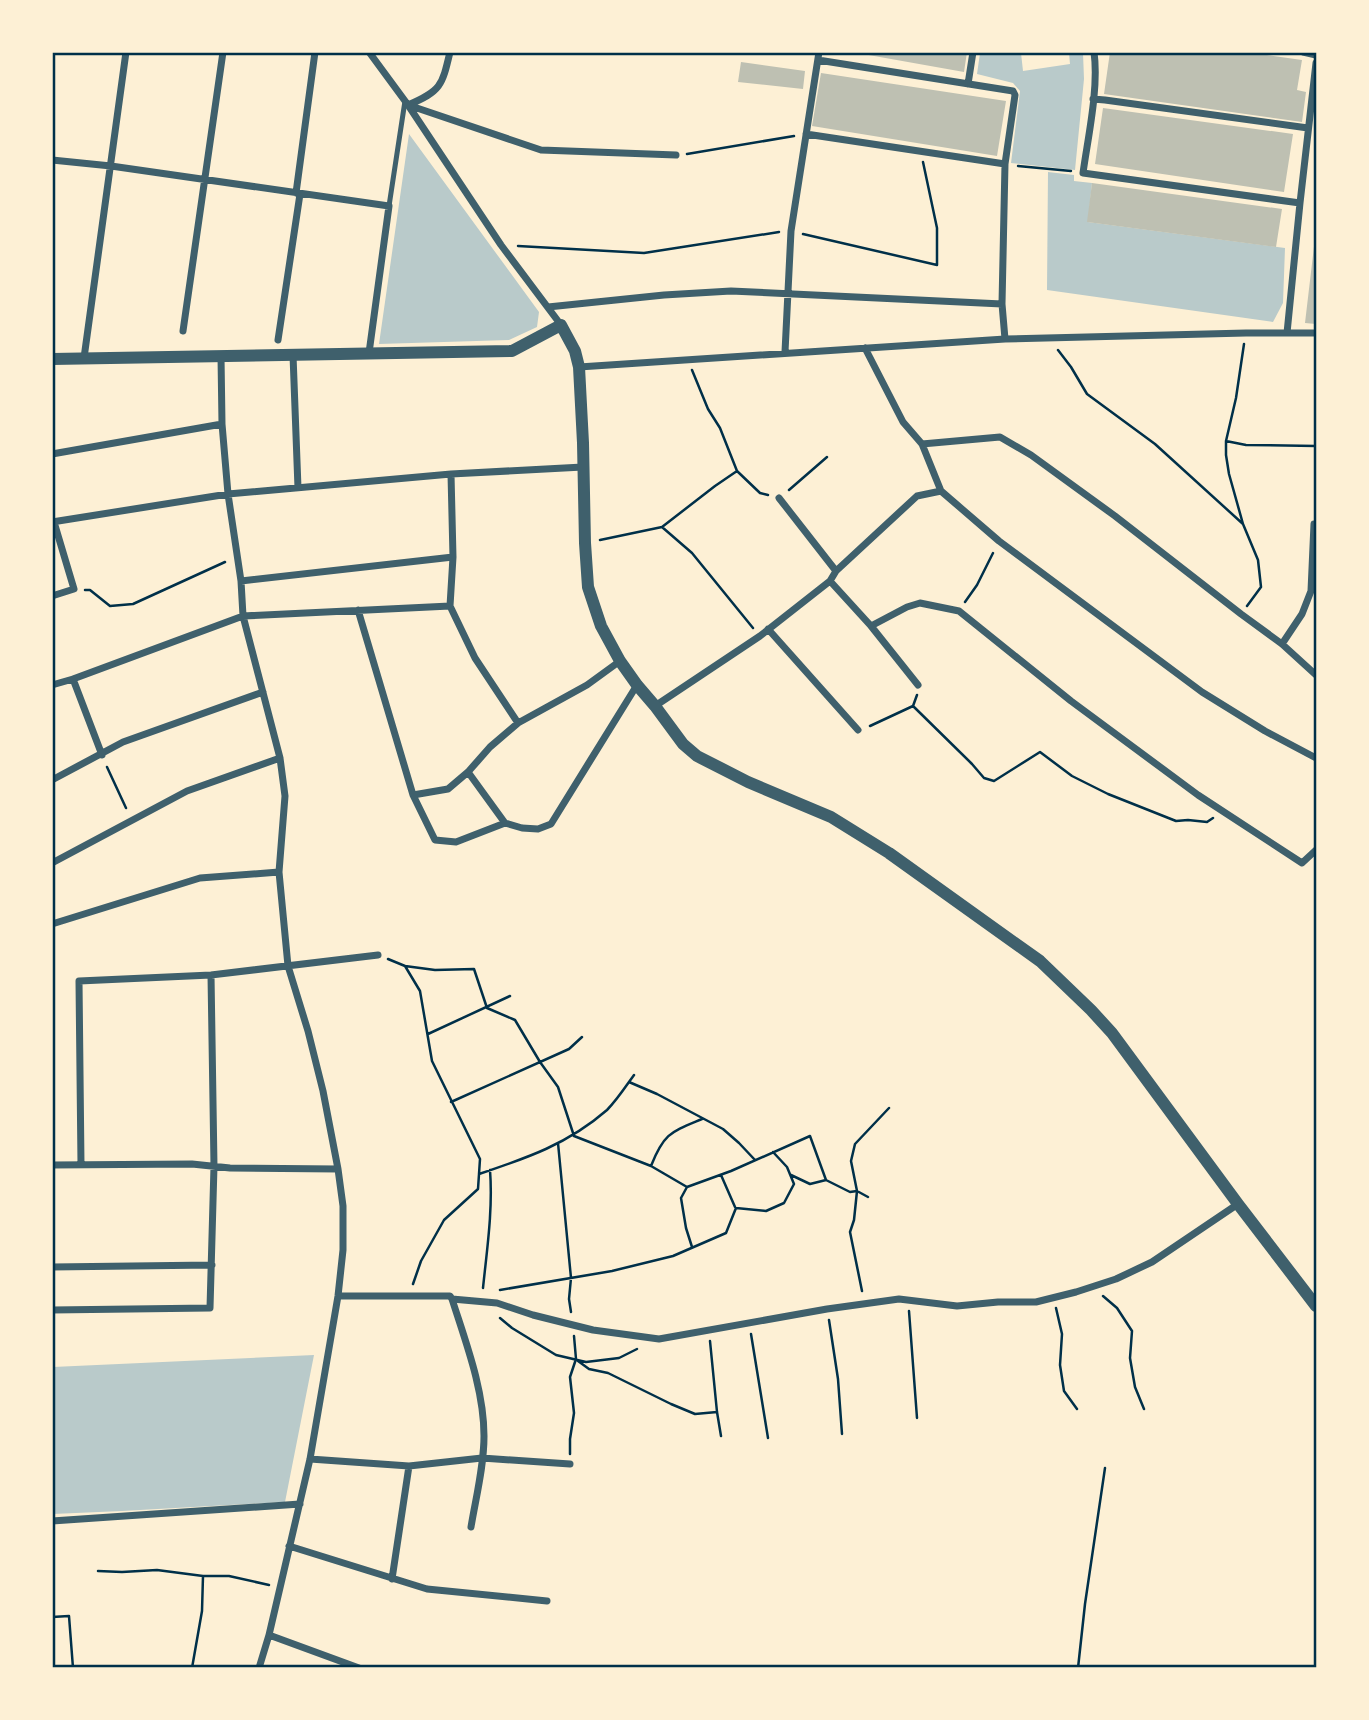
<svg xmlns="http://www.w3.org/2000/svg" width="1369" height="1720" viewBox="0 0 1369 1720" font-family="'IBM Plex Serif',serif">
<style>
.green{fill:#b9caca}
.building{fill:#bec0b2}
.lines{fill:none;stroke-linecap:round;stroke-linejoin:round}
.path{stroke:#003049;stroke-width:2.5}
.service{stroke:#3f606c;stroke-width:5}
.minor{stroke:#3f606c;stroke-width:7}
.tertiary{stroke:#3f606c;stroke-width:12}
.neatline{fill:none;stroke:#003049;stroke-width:2.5}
</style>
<rect width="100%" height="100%" fill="#fdf0d5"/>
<path class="green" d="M980,53H1021L1023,71L1070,64L1069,53H1083L1084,79L1075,170L1011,163L1020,91L1013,83L977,74Z
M409,134L539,312L537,327L509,340L379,344Z
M1048,172L1074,175V181L1092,183L1088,222L1285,248L1283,303L1273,322L1047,290Z
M314,1355L285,1502L122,1511L53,1514V1367Z"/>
<path class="building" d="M863,52H967L964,72L863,54Z
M1110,52H1246L1302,60L1297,90L1306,92L1302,122L1104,94Z
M741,62L805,71L803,89L738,82Z
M821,73L1006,101L997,156L812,126Z
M1103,108L1293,134L1284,192L1095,164Z
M1092,183L1282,209L1276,247L1087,222Z
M1315,238H1316V324L1305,323Z"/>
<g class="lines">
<path class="path" d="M687,154L794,136
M1018,166L1071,171
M803,234L937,265V228L923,162
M518,246L644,253L779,232
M1244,344L1236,398L1226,441V455L1229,474L1243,524L1258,560L1261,587L1247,606
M1058,350L1071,367L1087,394L1155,444L1243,524
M692,370L708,409L720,428L737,471L760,493L768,495
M1226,441L1246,445L1316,446
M789,490L827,457
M662,527L692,553L753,628
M600,540L662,527L715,486L737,471
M85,590H90L110,606L133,604L225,562
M965,602L977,585L993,553
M913,706L972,764L984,778L994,781L1040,752L1072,776L1108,794L1176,821L1188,820L1207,822L1213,818
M870,726L913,706L917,695
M107,767L126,808
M388,959L405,966L420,991L432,1061L480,1159L478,1189L444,1220L421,1261L413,1284
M405,966L435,970L474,969L487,1008L515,1020L540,1062L558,1087L574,1136L651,1166L687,1187L731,1171L810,1136L826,1180L850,1192L857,1191L868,1197
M428,1034L510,996
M629,1082L657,1094L723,1129L739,1143L755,1160
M451,1102L569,1049L582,1037
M558,1143L571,1278L569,1299L571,1312
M651,1166C664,1133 671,1132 702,1119
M479,1174C527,1158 568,1144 607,1110C617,1100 626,1086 634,1075
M721,1175L735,1207
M791,1175L810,1184L826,1180
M687,1187L681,1198L686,1228L692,1247
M483,1288C487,1249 493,1210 490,1170
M500,1290L612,1271L673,1256L726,1233L736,1208L766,1211L784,1203L794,1184L787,1167L773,1152
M862,1291L850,1232L854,1220L857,1191L851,1161L855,1144L889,1108
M1103,1296L1117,1308L1132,1331L1130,1358L1135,1387L1144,1409
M1056,1308L1062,1334L1060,1365L1064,1391L1077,1409
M909,1311L917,1418
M500,1318L512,1328L556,1355L586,1362L619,1358L637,1349
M829,1320L838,1379L842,1434
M751,1334L768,1438
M710,1341L717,1412L721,1436
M578,1361L589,1369L608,1373L671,1404L695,1414L717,1412
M570,1454V1439L574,1413L570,1377L576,1359L574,1336
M98,1571L122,1572L157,1570L203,1576L202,1611L192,1668
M203,1576H229L269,1585
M52,1617L69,1616L73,1668
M1078,1668L1085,1604L1105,1468"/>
<path class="service" d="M389,206L405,101"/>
<path class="minor" d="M369,52L408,105L501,245L561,325
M1094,52C1099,88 1088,137 1083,173L1300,203
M1303,52L1316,55
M818,60L1013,91L1015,95L1005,164L1002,304L1005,339
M968,84L973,52
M1093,99L1105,100L1308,128
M408,105L541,150L676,155
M408,105C441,91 442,86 450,52
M806,134L1005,164
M52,160L111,166L389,206L369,353
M296,193L315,52
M548,307L664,295L731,291L1002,304
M183,331L223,52
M1287,333L1300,203L1316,63
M278,340L300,194
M865,348L903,422L922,444L941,491L999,541L1202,692L1265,731L1316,758
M785,352L791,231L819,52
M293,355L298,488
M221,356L222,424L228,494L241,581L243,616L280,758L285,796L279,872L288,966L308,1031L323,1091L338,1169L343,1206V1250L338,1296L310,1459L269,1635L259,1668
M84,358L126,52
M579,367L1005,339L1246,333H1316
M922,444L1000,437L1031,455L1115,516L1241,614L1282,644L1316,675
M52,454L222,424
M451,474L453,557L450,606L475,658L518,723
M779,498L836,571
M52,522L228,494L451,474L583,467
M241,581L453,557
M830,581L871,626L918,685
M52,596L74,589L54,522
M358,610L413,795L435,840L456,842L505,823
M871,626L907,607L920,603L959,611L1071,701L1198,795L1302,863L1316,850
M768,629L858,730
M1282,644L1302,614L1311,591L1314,524
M73,679L102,755
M52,685L73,679L243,616L450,606
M655,706L760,636L830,581L836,571L917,496L941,491
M468,772L505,823L522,828L538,829L551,824L637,685
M52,780L123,742L263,692
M413,795L448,789L468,772L490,747L518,723L587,685L620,661
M52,863L187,791L280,758
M52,924L200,878L279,872
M81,1164L79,981L211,975L378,955
M52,1165L192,1164L230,1168L338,1169
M52,1267L212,1265
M338,1296H450L452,1299L497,1303L533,1315L593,1330L659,1339L827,1309L899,1299L957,1306L998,1302H1036L1076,1292L1116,1279L1152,1262L1238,1204
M452,1299C466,1343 484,1390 484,1436C484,1466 476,1497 471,1527
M52,1310L210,1308L214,1166L211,975
M310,1459L409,1466L482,1458L570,1464
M52,1521L300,1504
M289,1546L427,1589L547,1601
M392,1579L409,1466
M269,1635L359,1668"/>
<path class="tertiary" d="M52,359L512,351L561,325L575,351L579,367L583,443L585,543L588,587L601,626L620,661L637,685L655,706L683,744L697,756L748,782L831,817L889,853L1040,961L1091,1010L1112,1033L1238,1204L1316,1306"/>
</g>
<rect width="1369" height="1720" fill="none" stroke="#fdf0d5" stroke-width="108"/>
<rect x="54" y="54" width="1261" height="1612" class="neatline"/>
</svg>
